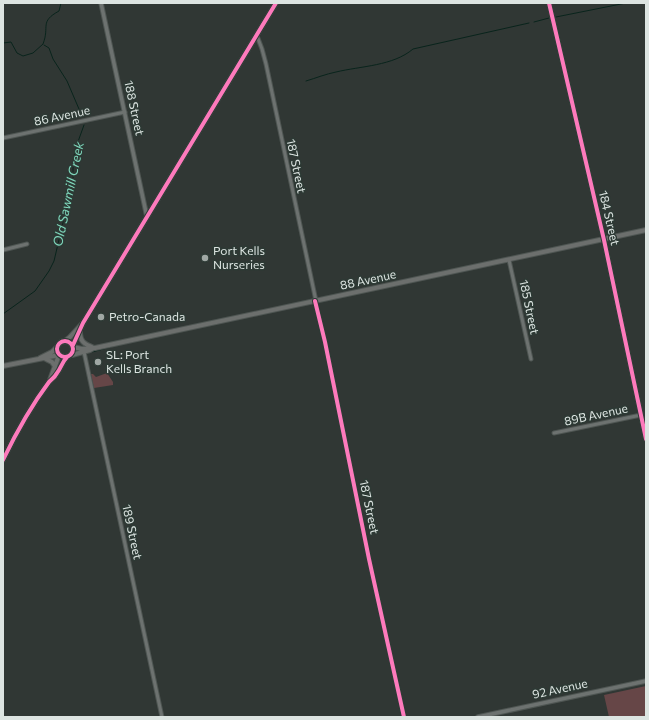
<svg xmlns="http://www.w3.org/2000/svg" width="649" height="720" viewBox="0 0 649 720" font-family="Commissioner,sans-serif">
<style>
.green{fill:#664647}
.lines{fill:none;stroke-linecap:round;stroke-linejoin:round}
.stream{stroke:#09241c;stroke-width:1}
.minor-casing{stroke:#4f5653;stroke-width:5}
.tertiary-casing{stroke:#4f5653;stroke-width:5.5}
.secondary-casing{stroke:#4f5653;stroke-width:6}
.minor{stroke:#6d7270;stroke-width:3}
.tertiary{stroke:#6d7270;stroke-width:3.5}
.secondary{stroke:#6c6f6d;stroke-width:4}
.cycleway-casing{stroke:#2d3a35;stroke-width:6}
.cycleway{stroke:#fd7abc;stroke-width:4}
.poi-dot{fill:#a0a7a4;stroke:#2d3a35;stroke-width:1.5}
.labels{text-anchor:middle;stroke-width:3;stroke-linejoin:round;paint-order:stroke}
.street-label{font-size:12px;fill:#dce4e1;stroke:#2d3a35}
.poi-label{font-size:12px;fill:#dce4e1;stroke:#2d3a35;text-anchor:start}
.water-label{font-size:13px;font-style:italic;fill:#7fd7bc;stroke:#2d3a35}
</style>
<rect width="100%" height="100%" fill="#303734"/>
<path class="green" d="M107,373L113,382V385L94,388L91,374H93L96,377Z
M646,686V717H609L604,695Z"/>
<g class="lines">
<path class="stream" d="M556,17L626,3
M534,22L549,18
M3,43L11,42L17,53L23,56L33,53L43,44C50,26 39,22 59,11L61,3
M44,45L49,48L53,59L67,81L82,116
M306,81C316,78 326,74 336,72C361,66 393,66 413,49L529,23
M3,314L35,291L49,271L54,261L73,180V164L75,150L84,125
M92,352L111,347"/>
<g class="minor-casing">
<path id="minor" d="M257,36L262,49L266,64L316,301
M3,138L125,112
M3,250L27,244
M509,260L531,359
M315,301L325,342L369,559L404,717
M84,352L162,717
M554,433L641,415"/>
</g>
<g class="tertiary-casing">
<path id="tertiary" d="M101,3L147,217
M549,3L604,240L646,439
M478,717L646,681"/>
</g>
<g class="secondary-casing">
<path id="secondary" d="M80,332C80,341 84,344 92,347
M57 349a8 8 0 1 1 16 0a8 8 0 1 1-16 0Z
M65,341L70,337L82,324
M73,345L83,323L276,3
M73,347L82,349L95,348L646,230
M72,355L90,350L94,348
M40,358L52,352L57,347
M46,359L52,362L56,368
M3,366L59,355
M50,380L59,355
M3,460C16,433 31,406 49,382C52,379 55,377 57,373C61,368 62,362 67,357"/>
</g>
<use href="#minor" class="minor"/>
<use href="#tertiary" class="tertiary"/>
<use href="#secondary" class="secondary"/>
<g class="cycleway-casing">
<path id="cycleway" d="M549,3L604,240L646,439
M315,301L325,342L369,559L404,717
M57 349a8 8 0 1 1 16 0a8 8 0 1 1-16 0Z
M73,345L83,323L276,3
M3,460C16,433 31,406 49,382C52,379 55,377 57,373C61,368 62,362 67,357"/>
</g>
<use href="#cycleway" class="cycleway"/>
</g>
<g class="poi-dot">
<circle cx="205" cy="258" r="4"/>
<circle cx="101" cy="317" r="4"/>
<circle cx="98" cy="362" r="4"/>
</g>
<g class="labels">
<g class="street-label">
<text transform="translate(134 108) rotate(78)" y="4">188 Street</text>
<text transform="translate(62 116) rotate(-12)" y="4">86 Avenue</text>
<text transform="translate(296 166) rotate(78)" y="4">187 Street</text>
<text transform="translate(609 218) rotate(77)" y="4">184 Street</text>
<text transform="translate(368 280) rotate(-12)" y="4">88 Avenue</text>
<text transform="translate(529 307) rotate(78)" y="4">185 Street</text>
<text transform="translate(596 415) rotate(-12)" y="4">89B Avenue</text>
<text transform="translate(369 507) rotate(78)" y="4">187 Street</text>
<text transform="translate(132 532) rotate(78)" y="4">189 Street</text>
<text transform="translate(560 689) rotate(-12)" y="4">92 Avenue</text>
</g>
<g class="poi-label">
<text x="213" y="255">Port Kells<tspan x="213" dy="14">Nurseries</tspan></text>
<text x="109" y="321">Petro-Canada</text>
<text x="106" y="359">SL: Port<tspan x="106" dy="14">Kells Branch</tspan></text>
</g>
<g class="water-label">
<text transform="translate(68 194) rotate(-78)" y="5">Old Sawmill Creek</text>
</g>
</g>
<rect width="649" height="720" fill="none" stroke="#dce4e1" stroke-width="8"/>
</svg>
